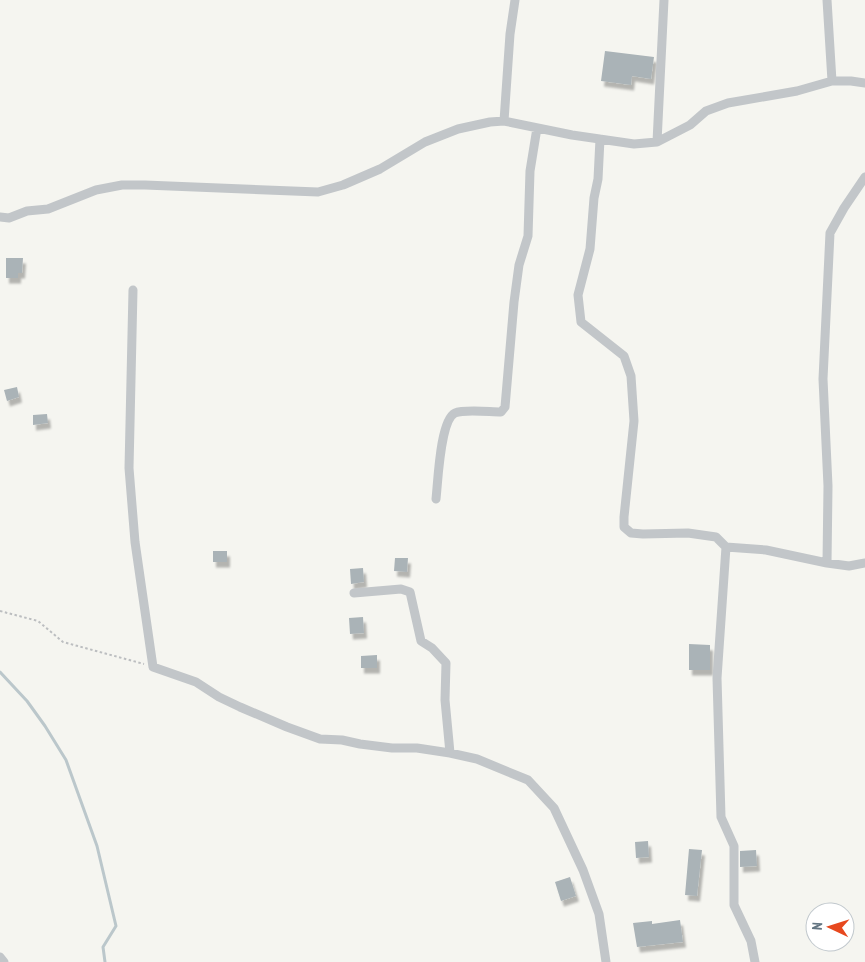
<svg xmlns="http://www.w3.org/2000/svg" width="865" height="962" viewBox="0 0 865 962" font-family="'PT Sans Narrow',sans-serif">
<style>
.lines{fill:none;stroke-linecap:round;stroke-linejoin:round}
.stream{stroke:#bbc7cb;stroke-width:3}
.building{fill:#aab3b7;filter:url(#shadow)}
.path{stroke:#bcbec0;stroke-width:2;stroke-dasharray:2.5 2.5;stroke-linecap:butt}
.minor{stroke:#c2c6c9;stroke-width:9}
</style>
<defs>
<filter id="shadow"><feDropShadow dx="3" dy="5.5" stdDeviation="1" flood-color="#0004"/></filter>
</defs>
<rect width="100%" height="100%" fill="#f5f5f0"/>
<g class="lines">
<path class="stream" d="M0,672L27,701L45,726L66,760L97,846L116,926L103,947L105,962"/>
</g>
<path class="building" d="M605,51L654,57L651,79L632,76L631,85L601,81Z
M6,258H23L22,273H18V278H6Z
M17,387L19,397L7,401L4,390Z
M47,414L48,423L33,425V415Z
M213,551H227V562H213Z
M395,558H408L407,572L394,571Z
M363,568L364,582L351,584L350,569Z
M363,617L364,633L350,634L349,618Z
M689,644L710,645V670H689Z
M377,655V668H361V656Z
M648,841L649,857L636,858L635,842Z
M689,849L702,850L697,896L685,895Z
M756,850L757,866L740,867V851Z
M570,877L576,896L561,901L555,882Z
M680,920L683,942L637,947L633,923L652,921V924Z"/>
<g class="lines">
<path class="path" d="M0,611L38,621L63,642L144,664"/>
<path class="minor" d="M827,0L832,81
M504,121L510,34L515,0
M600,139L598,179L594,198L590,249L578,295L581,322L624,356L631,376L634,421L624,517V527L631,533L643,534L688,533L716,537L726,547L766,550L827,563L849,566L865,563
M657,142L664,0
M0,217L9,218L27,211L48,209L96,190L122,185H145L318,192L343,185L380,169L425,142L458,129L490,122L504,121L572,135L634,144L657,142L690,125L706,111L728,103L797,91L832,81H851L865,83
M133,290L129,468L135,542L153,667L196,682L219,697L240,707L287,727L320,739L342,740L360,744L392,748H417L450,753L477,759L528,780L554,808L583,870L599,914L606,962
M436,499C438,482 440,420 455,413C464,409 490,412 501,412L505,407L514,302L519,265L528,236L530,171L537,128
M726,547L717,678L721,817L734,846V905L751,941L755,962
M827,563L828,486L823,379L830,233L844,208L865,177
M354,593L401,589L410,592L421,641L432,648L446,663L445,700L450,753
M0,957L4,962"/>
</g>
<g transform="translate(830 927) rotate(274)"><circle r="24" fill="#ffffff" stroke="#c1c8cd"/>
<path d="M0-4L9 19L0 12L-9 19Z" fill="#e7481e"/>
<text y="-8" font-size="14" font-weight="bold" text-anchor="middle" fill="#637582">N</text>
</g>
</svg>
